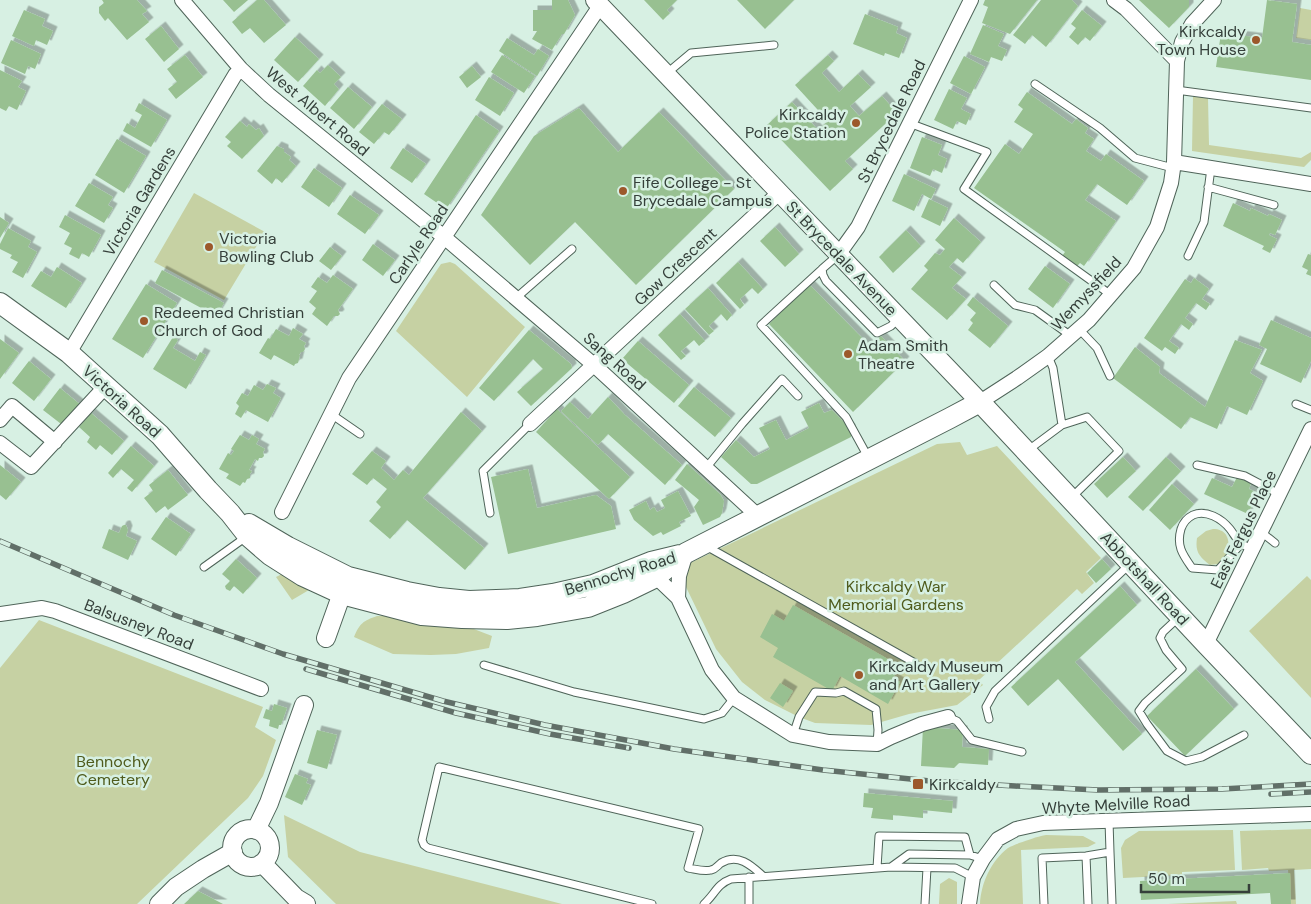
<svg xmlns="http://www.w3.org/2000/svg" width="1311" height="904" viewBox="0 0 1311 904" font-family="'DM Sans',sans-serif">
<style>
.green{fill:#c6d1a3}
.building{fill:#98c091;filter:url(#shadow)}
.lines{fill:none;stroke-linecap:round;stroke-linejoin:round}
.service-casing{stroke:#4f6459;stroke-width:9}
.minor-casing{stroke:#4f6459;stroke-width:16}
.tertiary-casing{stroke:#4f6459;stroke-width:20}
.secondary-casing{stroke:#4f6459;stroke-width:22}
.service{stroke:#fff;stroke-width:7}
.minor{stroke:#fff;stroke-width:14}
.tertiary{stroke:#fff;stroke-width:18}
.secondary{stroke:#fff;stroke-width:20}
.rail-casing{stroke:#616f68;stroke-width:5.5}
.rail{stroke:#d7f0e3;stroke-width:4;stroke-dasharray:11;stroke-linecap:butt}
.poi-dot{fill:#9c582b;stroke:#d7f0e3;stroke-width:2}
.labels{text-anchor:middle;stroke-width:5;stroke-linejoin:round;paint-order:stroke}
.poi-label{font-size:16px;fill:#353f3a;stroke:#d7f0e3;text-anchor:start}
.street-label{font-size:16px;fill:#353f3a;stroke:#d7f0e3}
.park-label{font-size:16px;fill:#4f5b1c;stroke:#d7f0e3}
</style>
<defs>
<filter id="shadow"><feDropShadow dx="4.5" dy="-4.5" stdDeviation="0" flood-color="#0004"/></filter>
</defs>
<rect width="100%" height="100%" fill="#d7f0e3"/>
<path class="green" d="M1300,8L1311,10V40L1296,38Z
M1193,96L1208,98L1209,145L1301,158L1311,152V160L1304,167L1192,151Z
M194,193L265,232L224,300L154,262Z
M450,262L455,264L525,327L467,397L396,331L441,264Z
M960,442L967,455L997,446L1101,558L1086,572L1094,583L1082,594L1077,589L979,680L983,685L957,705L909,714L871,725L815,723L799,717L765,700L742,682L716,649L686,587V565L937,444Z
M1213,529C1231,529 1230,546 1227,559L1218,564L1210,565C1199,556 1195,552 1197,538L1206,531Z
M282,574L309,590L292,600L276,577Z
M1307,576L1311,580V698L1249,631Z
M377,616H390L466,626L492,636L489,648L456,654L431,655L393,654L354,637C360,623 363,621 377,616Z
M39,620L263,707L255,727L276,740L263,776L248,798L137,904H0V668Z
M284,815L360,852L562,904H336L288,857Z
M1311,829V869L1294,870L1296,904H1291L1288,870L1269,871L1268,868L1242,870L1240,831Z
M1233,830L1235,870L1182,872V875L1123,878L1121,848L1125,840L1139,831Z
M1046,835L1083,836L1096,843L1088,847L1021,850L1023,904H980C981,883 991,861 1008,848C1011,846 1016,845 1019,843C1029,840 1035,837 1046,835Z
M949,878L957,882V904H939L940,884Z
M1236,901L1237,904H1168Z"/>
<path class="building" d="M102,0H137L147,11L142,14L149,22L127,40L108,18L105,21L99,13V7L104,3Z
M223,0H248L234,12Z
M257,0H264L286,25L264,43L250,28L242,34L232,22Z
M552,0H568L575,15L564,34H562L552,50L532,39L537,31H533V10H552Z
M644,0H677L667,10L670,13L663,20Z
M737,0H794L765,29Z
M985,0H1037L1010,34L982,23L988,7L983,5Z
M1041,0H1072L1078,6L1046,47L1032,35L1025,44L1013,35Z
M1139,0H1189V7L1169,28Z
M1267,0L1297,4L1292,42L1311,45V80L1216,67L1221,33L1262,38Z
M24,10L45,19L42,26L53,31L47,45L36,40L34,46L12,36Z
M1082,10L1102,26L1090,41L1085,37L1078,45L1069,37L1076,28L1071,24Z
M865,14L898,27L896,33L907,38L899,58L885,53L884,56L853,44Z
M983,25L1004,34L998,46L1007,50L1002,61L991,57L989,62L970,54Z
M161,26L179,49L164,62L145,39Z
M295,37L319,59L298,82L274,60Z
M507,38L534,55L538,49L549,56L537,76L499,51Z
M11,40L41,54L35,69L28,66L25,74L1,63Z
M185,55L203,77L176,99L168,89L177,82L167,69Z
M502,55L535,76L524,93L491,72Z
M828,55L834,61L822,73L839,92L858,74L871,87L850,106L859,116L882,96L897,113L845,161L853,169L830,191L767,125L792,102L818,130L828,121L795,85Z
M964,56L985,67L971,94L950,83Z
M328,65L341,77L334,84L339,89L325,106L303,86L317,70L320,73Z
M472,66L481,77L467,88L459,77Z
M0,70L22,81L18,87L26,91L17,110L9,106L6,111L0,108Z
M489,77L514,93L500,116L475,100Z
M348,87L372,107L354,129L330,108Z
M949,89L967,98L961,109L971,114L966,125L957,121L953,129L934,120Z
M1027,92L1072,124L1076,119L1088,128L1085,133L1094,139L1086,151L1101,161L1106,154L1144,181L1127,205L1097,184L1085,200L1116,221L1084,266L1080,263L1077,266L1062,256L1065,252L974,188L1005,144L1019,154L1033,134L1014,122L1023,109L1018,105Z
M139,103L167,120L151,147L123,131L127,123L135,128L142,115L135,111Z
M382,104L402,119L389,135L384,132L374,144L359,132Z
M579,108L618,152L659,112L734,189L636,285L575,222L530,265L481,215L534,136Z
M476,115L499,131L446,209L424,194Z
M240,121L247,127L249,124L256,130L259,128L264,136L242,159L227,146L231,142L225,137Z
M922,137L942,145L938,155L947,159L942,173L933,169L930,176L910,168Z
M117,139L146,156L124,193L95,175Z
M277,146L284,149V152L291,157L289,160L296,166L282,183L276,178L272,184L257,171Z
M403,148L426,164L412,183L390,168Z
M314,168L342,188L329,207L301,187Z
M904,174L936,189L931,199L922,194L914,211L892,201Z
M89,183L113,197L108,205L113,208L104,223L75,206Z
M350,195L379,215L365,234L337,214Z
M929,199L948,208L940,226L921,217Z
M1233,203L1250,211L1251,208L1268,216L1269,214L1282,220L1275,235L1270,233L1269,235L1277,239L1270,253L1262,249L1264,246L1223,226Z
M65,215L101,235L89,257L82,253L79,259L69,254L72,248L64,244L70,233L59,227Z
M0,217L9,223L0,238Z
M954,218L981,242L963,263L957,258L949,267L962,277L952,288L966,299L947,320L911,289L928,270L924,266L935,253L940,255L945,249L935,240Z
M775,227L799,254L785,267L760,241Z
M8,228L31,241L28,247L37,252L23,278L12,272L18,262L10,258L12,255L0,249V244Z
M906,230L921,246L893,273L879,257Z
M373,244L395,260L383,276L362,260Z
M330,247L342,256L331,270L319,261Z
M1308,254L1311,255V276L1306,274L1308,270L1302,267Z
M738,262L763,289L758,294L752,288L740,299L744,305L740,309L716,283Z
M1045,266L1070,284L1053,308L1028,289Z
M57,267L82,283L66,308L31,286L41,271L51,277Z
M162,270L224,303L216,316L155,283Z
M333,275L353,289L338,310L340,314L338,316H334L327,326L312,314L316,308L309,302L317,291L311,287L318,277L327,283Z
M1194,278L1209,289L1202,299L1210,304L1206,310L1196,303L1185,318L1193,324L1189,330L1181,324L1169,341L1179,348L1175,354L1165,347L1162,351L1144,338L1185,279L1191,283Z
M146,284L177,303L143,358L112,339Z
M809,284L870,346L881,336L905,361L853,412L769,324Z
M708,288L732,315L727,321L721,314L709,326L714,331L709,335L685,309Z
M973,297L1008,326L990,348L968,330L973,323L970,320L976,313L967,305Z
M680,314L705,341L699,346L694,340L681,351L686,356L681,360L658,335Z
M1271,320L1311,338V361L1301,383L1260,364L1267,349L1259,345Z
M293,328L303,334L299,339L306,343L304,346L305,349L303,352H301L299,355H300L298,363L295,364L294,366L274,355L271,360L259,353L268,338L270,339L276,329L289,336Z
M529,330L571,364L572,368L531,406L517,392L543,369L533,359L494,401L479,388Z
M173,337L178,340L173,348L195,361L200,352L206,355L186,389L153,369Z
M0,339L19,353L0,379Z
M1235,340L1262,350L1250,373L1263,381L1247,415L1227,406L1217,429L1190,417L1181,429L1113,378L1135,347L1160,367L1159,373L1205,407Z
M638,341L689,385L674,403L622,359Z
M29,361L51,379L34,401L12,383Z
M267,384L276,388L273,393L281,398L268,422L246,410L241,418L235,414L239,406L236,403L242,393L248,396L254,385L263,390Z
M694,387L731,418L715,437L678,406Z
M60,388L82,406L65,427L43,410Z
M608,397L625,415L682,465L665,485L608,434L598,445L561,411L570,402L588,419Z
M819,403L824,413L832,410L851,429V437L757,484H751L721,457L736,440L754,457L770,449L759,428L776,420L786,440L809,428L801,412Z
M557,409L630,477L609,499L536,432Z
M461,412L482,431L423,498L484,548L465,570L407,520L390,539L369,521L381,507L376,502L387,489L373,478L367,485L352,474L372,451L386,461L381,468L394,480L403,470L409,475Z
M91,413L124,441L112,455L100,445L96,450L87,442L90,437L79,427Z
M240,435L249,440L252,435L259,439L256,444L265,449L263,452L264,456L262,458H259L258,461L255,459L249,470L252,471L250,474V478L247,479L245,483L243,482L240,486L226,478L229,474L219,469L228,453L231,455L234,451L231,449Z
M131,446L154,466L132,492L127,488L134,480L121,469L113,478L108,473Z
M1123,457L1136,471L1107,498L1094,484Z
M1166,457L1181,471L1143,511L1128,497Z
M687,464L720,494L724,501L722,513L720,517L703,525L694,507L699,500L675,480Z
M0,465L21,482L6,500L0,495Z
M528,469L537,508L596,495L611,506L616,529L508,554L491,477Z
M168,470L188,495L168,510L165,506L156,513L144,498L153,491L149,485Z
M1237,477L1251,483L1249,489L1258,493L1248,514L1204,494L1212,478L1232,487Z
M1172,484L1194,504L1170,530L1149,510Z
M678,491L691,516L679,522L681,526L663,535L661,532L653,536L634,520L629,510L646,501L650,510L654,507L657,512L665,508L661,500Z
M166,517L191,534L176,556L151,539Z
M124,525H126L128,530L126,536L137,541L128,560L102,548L109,529L119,533L122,526Z
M236,559L257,578L243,594L234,586L230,591L226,589L225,586L230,581L222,574Z
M1102,559L1111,569L1096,583L1087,573Z
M1120,586L1137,605L1075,662L1142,734L1123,751L1058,679L1028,706L1011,687Z
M793,605L900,666L893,678L900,682L888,704L840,676L832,691L773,657L778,648L760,637L772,614L784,621Z
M1196,669L1234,709L1185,756L1147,716Z
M780,683L793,691L783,707L770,698Z
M274,704L287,708L281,725H279L278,729L269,726L270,720L263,718L266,709L272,711Z
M923,727L963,730L962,747L989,749L988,765L959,763L954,768L921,766Z
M317,730L337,735L327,769L307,763Z
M295,774L308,779L306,783L311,785L302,805L285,797Z
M864,793L953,801L952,813L923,810V818L893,815V820L871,818L873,808L863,807Z
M1290,873L1291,904H1271L1270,893L1141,900L1140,881Z
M198,891L223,904H184Z"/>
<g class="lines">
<g class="service-casing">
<path id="service" d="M666,74L691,53L774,45
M1035,84L1100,128L1135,158L1173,168
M1176,90L1311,108
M909,123L987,152L964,189L1111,295
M1208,187L1274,205
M838,255L822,269L823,275L826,281L877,333L891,326L899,318
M1188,256L1204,222L1211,168
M822,269L761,325L846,417L868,457
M994,285L1015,305L1035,310L1071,336
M516,298L572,249
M1079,329L1097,348L1110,376
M1048,356L1053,368L1062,425L1087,417L1119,451L1072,497
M1296,404L1311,410
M331,414L360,434
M1027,451L1062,425
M1197,465L1245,476L1279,494
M706,468L742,424L782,379L798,396
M490,513L483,471L530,424
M1261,532L1275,543
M1241,544L1218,570L1192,568C1183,555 1176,546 1181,529C1183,523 1187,518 1193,515C1206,509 1222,519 1230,529C1234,534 1237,541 1242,544C1245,546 1249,548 1253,549
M706,546L915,663
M204,567L246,537
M1178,618L1163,632L1160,638L1166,650L1182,669L1145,703L1139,711L1147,724L1167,751L1186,761L1202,757L1244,735
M484,665L574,692L704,719L722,713L734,698
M948,717L957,721L972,740L1022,752
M989,719L986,707L995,691L1129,565
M793,735L799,717L815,692L836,693L844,691L876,709L878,730L877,744
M1110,852L1112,904
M1086,856L1088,904
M877,868L879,836L965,837L970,855
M749,877V904
M973,877L955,868L891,867L909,854L970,855L983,859
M652,904L428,848L424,845L422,840L439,767L699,829L688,868C695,869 704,872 711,870C716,869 717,866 721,863C738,853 751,865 763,876
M704,904C715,894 717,884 731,879L891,867
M925,904L927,868
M1044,904L1042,858L1086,856L1110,852L1109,821"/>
</g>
<g class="minor-casing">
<path id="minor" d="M182,0L241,69L269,95L444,237L594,365L758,516
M1114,0L1126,9L1177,61
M1174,162L1311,184
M838,255L858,227L971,0
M69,353L235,75L241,69
M980,402L1017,378L1048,356L1089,320L1134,268L1157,227L1171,183L1174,162L1177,61L1182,42L1192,24L1214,0
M0,420L12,406L55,442
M530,424L779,193
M0,443L31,467L105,387
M282,512L349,378L600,6
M656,577L678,598L712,670L734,698L793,735L829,742L877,744L891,737L922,724L948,717
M678,598L679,576L686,553
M0,614L42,608L55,611L261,689
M1206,644L1311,429
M969,904L973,877L983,859L998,839L1016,829L1043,823L1311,814"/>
</g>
<g class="tertiary-casing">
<path id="tertiary" d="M595,0L980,402
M326,638L346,582
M232 848a19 19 0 1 1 38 0a19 19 0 1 1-38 0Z
M256,830L269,803L304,705
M262,863L296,898L306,904
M159,904L176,887L203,869L233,852"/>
</g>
<g class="secondary-casing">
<path id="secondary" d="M0,303L69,353L160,435L208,490L230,513L248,536L270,555L303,576L342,594L422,615L462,618L507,619L537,616L588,607L623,593L656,577L686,553L950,418L980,402L1206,644L1311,754
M249,524L288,547L348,577L407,592L439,598L469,601L520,599L553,594L593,585L651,562L680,555"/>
</g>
<use href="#service" class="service"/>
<use href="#minor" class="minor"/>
<use href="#tertiary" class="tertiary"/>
<use href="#secondary" class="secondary"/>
<g class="rail-casing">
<path id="rail" d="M0,541L174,615L283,654L443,701L545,725L674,749L823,770L930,781L1015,786L1098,790L1222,789L1311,784
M306,669L456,713L550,734L629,748
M1271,794L1311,792"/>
</g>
<use href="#rail" class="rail"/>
</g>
<g class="poi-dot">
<circle cx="1256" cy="40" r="5"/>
<circle cx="856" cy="123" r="5"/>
<circle cx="623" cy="191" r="5"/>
<circle cx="209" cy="247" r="5"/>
<circle cx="144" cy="321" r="5"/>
<circle cx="848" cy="354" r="5"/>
<circle cx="859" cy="675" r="5"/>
<rect x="912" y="778" width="12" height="12" rx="2.5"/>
</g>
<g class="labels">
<g class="poi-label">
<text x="1246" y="37" text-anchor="end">Kirkcaldy<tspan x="1246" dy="18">Town House</tspan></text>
<text x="846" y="120" text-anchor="end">Kirkcaldy<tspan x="846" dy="18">Police Station</tspan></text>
<text x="633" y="188">Fife College - St<tspan x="633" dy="18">Brycedale Campus</tspan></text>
<text x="219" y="244">Victoria<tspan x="219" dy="18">Bowling Club</tspan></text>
<text x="154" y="318">Redeemed Christian<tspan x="154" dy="18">Church of God</tspan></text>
<text x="858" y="351">Adam Smith<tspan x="858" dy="18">Theatre</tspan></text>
<text x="869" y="672">Kirkcaldy Museum<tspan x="869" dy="18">and Art Gallery</tspan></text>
<text x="929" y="790">Kirkcaldy</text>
</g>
<g class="street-label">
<text transform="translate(318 111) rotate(40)" y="6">West Albert Road</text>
<text transform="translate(891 121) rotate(-64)" y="6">St Brycedale Road</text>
<text transform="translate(139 201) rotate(-59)" y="6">Victoria Gardens</text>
<text transform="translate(418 244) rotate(-56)" y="6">Carlyle Road</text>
<text transform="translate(842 258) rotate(46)" y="6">St Brycedale Avenue</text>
<text transform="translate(675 266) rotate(-43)" y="6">Gow Crescent</text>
<text transform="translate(1086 293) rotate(-47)" y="6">Wemyssfield</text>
<text transform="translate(615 361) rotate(42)" y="6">Sang Road</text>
<text transform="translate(122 401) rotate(42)" y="6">Victoria Road</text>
<text transform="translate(1243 529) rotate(-64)" y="6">East Fergus Place</text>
<text transform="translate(620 573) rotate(-17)" y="6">Bennochy Road</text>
<text transform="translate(1145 578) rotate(47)" y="6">Abbotshall Road</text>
<text transform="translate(139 624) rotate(21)" y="6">Balsusney Road</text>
<text transform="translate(1116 804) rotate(-3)" y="6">Whyte Melville Road</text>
</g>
<g class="park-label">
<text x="896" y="592">Kirkcaldy War<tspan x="896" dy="18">Memorial Gardens</tspan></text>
<text x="113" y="767">Bennochy<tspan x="113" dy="18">Cemetery</tspan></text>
</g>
</g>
<path d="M1141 884v8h108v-8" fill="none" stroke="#353f3a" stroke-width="2.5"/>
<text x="1148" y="884" font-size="15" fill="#353f3a" stroke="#d7f0e3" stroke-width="4" paint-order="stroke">50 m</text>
</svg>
